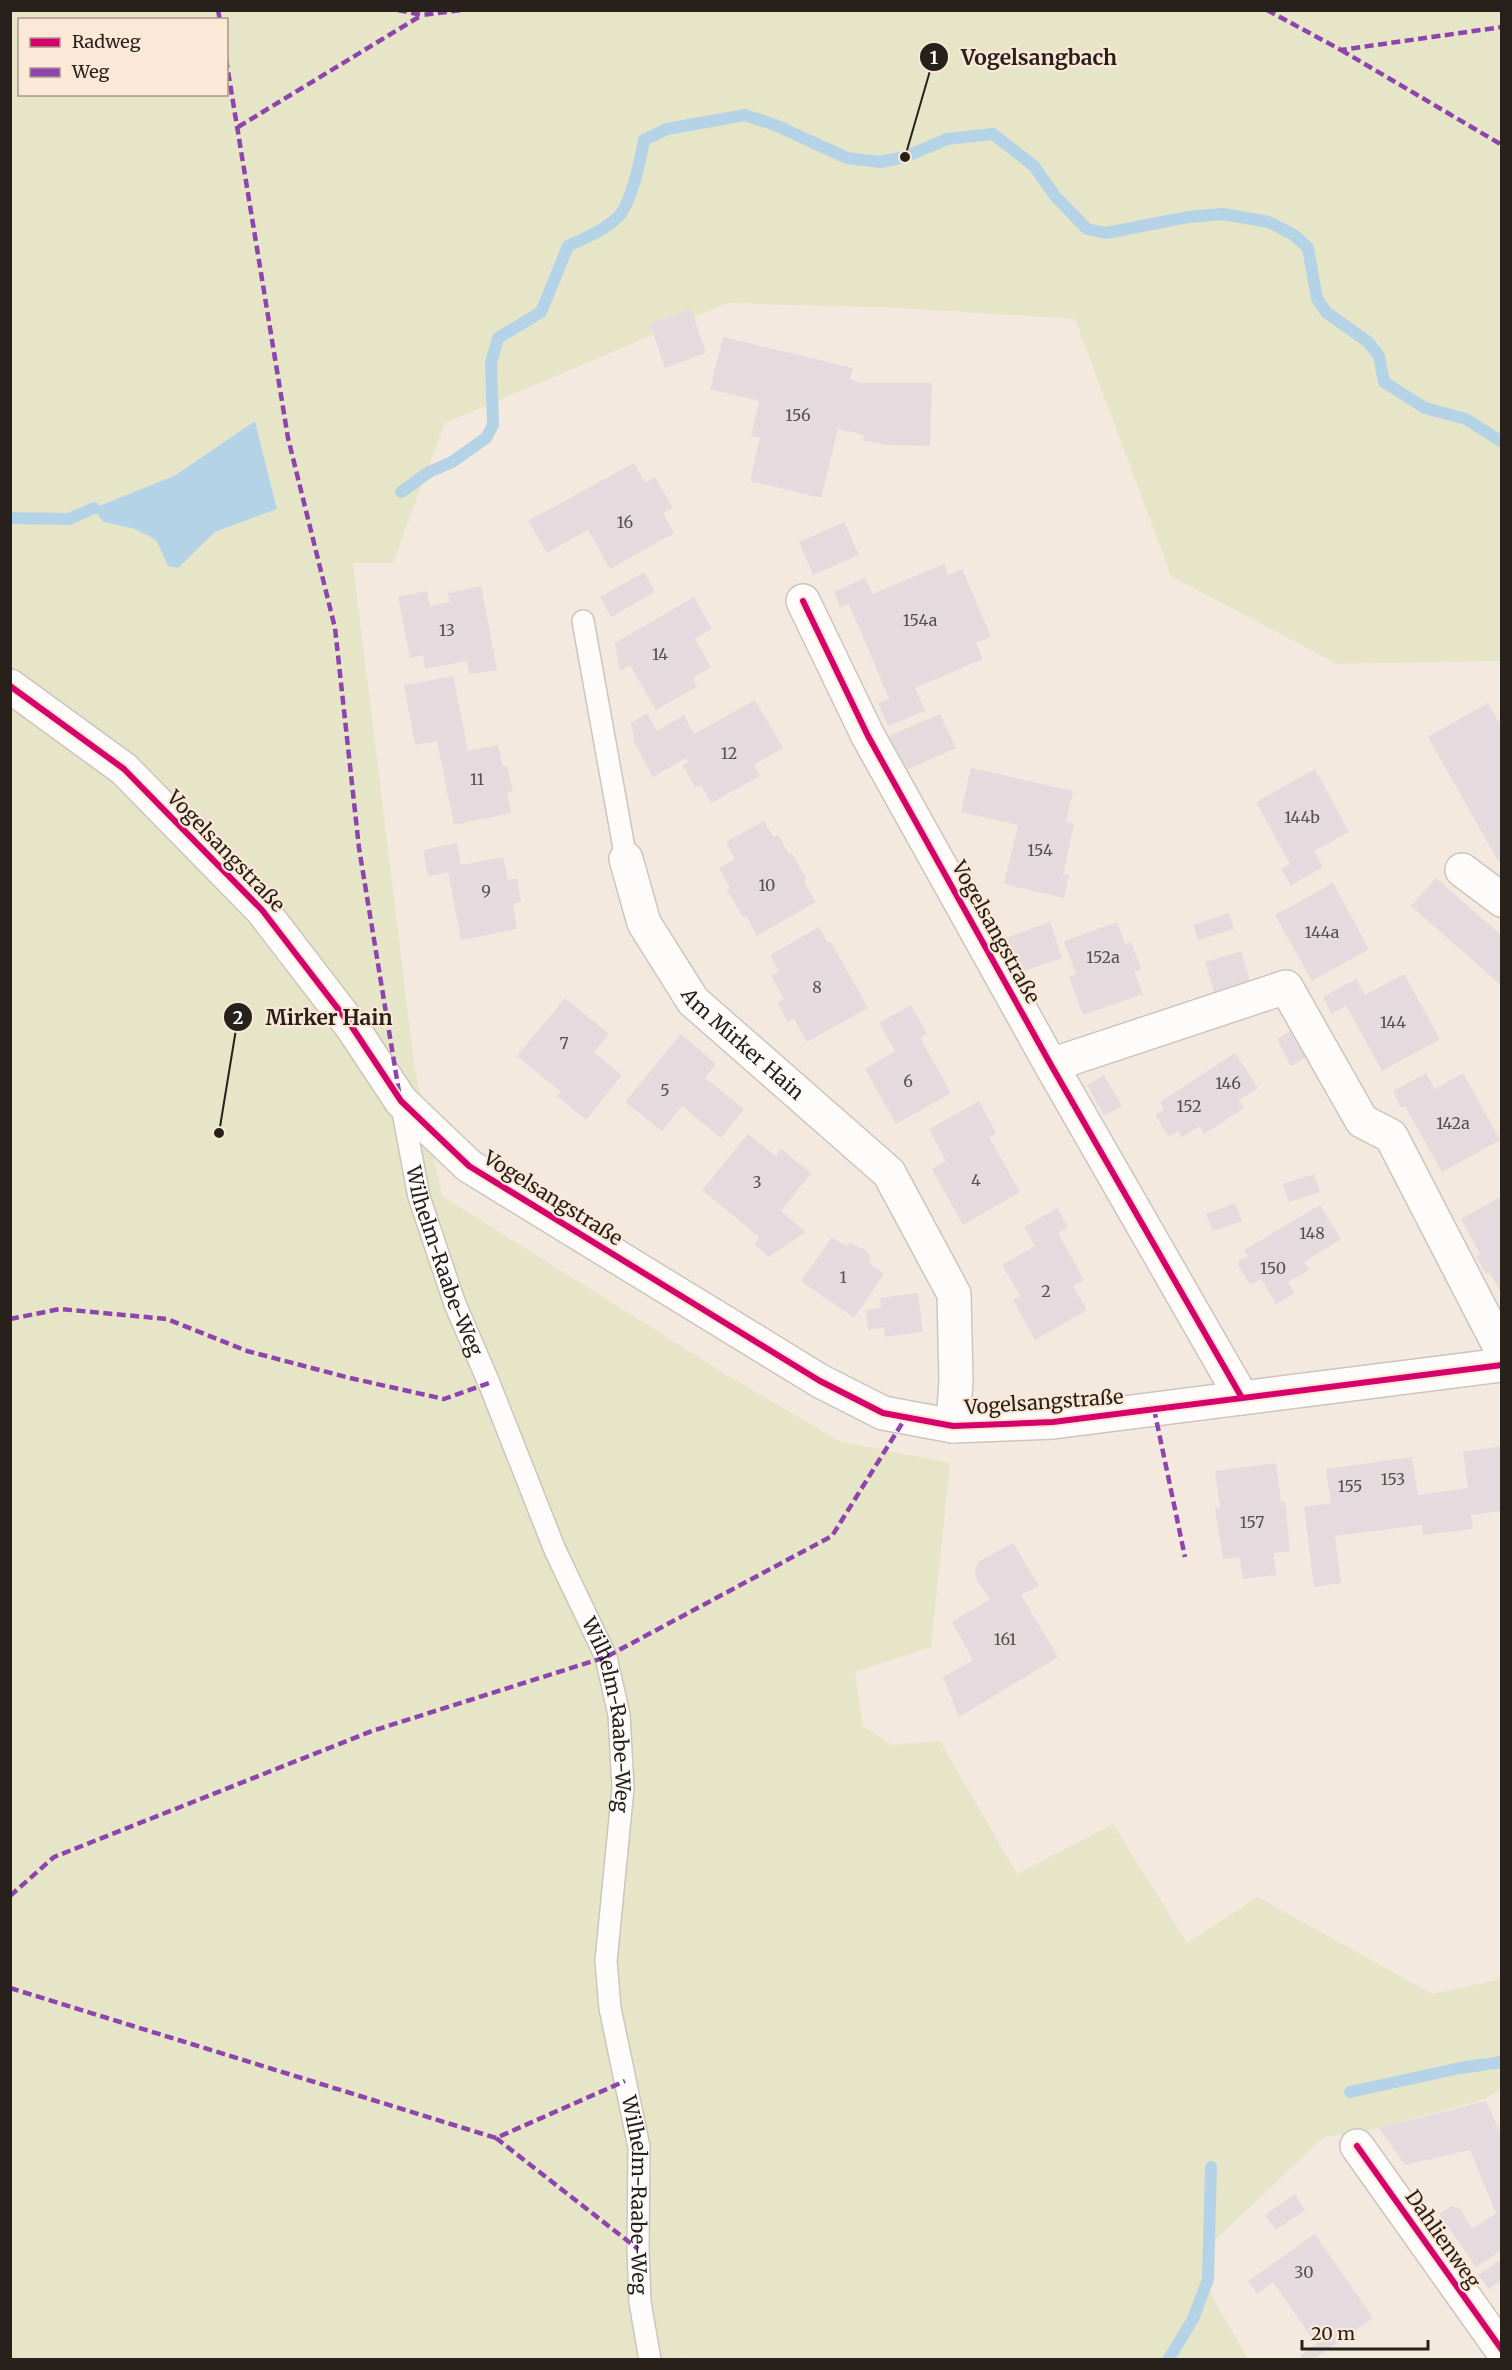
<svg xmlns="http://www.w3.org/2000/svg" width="1512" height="2370" viewBox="0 0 1512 2370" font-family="Merriweather,serif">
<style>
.green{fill:#e7e5c8;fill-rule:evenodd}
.water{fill:#b5d3e6}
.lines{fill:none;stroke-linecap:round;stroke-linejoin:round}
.stream{stroke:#b5d3e6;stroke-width:12}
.building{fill:#e5dbde}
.service-casing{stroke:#cdc5bd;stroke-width:24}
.minor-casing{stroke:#cdc5bd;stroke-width:36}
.tertiary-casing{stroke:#cdc5bd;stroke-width:36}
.service{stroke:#fdfcfa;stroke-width:21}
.minor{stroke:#fdfcfa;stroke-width:33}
.tertiary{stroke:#fdfcfa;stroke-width:33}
.quiet{stroke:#8e44ad;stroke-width:4.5;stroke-dasharray:9 4.5;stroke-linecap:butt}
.cycleway-casing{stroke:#fbe8d7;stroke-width:10}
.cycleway{stroke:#d6006c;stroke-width:6}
.labels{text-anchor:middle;stroke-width:4.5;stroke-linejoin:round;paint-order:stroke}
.number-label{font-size:16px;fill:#57504c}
.street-label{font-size:20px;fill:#28211b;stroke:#fbe8d7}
.leader{fill:none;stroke:#28211b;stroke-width:2}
.callout-dot{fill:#28211b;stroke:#fbe8d7;stroke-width:2}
.mark-label{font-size:18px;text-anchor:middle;font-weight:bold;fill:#fff}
.callout-label{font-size:21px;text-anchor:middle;font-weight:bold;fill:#28211b;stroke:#fbe8d7;stroke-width:4.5;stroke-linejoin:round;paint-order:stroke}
</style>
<rect width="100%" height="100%" fill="#f3e9df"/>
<path class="green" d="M11,11H1501V661L1337,664L1171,576L1075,319L898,308L728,303L445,423L393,563H353L415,1070L442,1196L727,1375L839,1441L950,1463L931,1647L855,1672L863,1726L892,1745L940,1741L1017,1874L1113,1824L1187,1943L1258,1897L1432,1994L1501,1979V2089L1485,2099L1379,2128L1324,2137L1212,2243L1209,2291L1248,2359L685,2360L682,2349L684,2359L11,2360ZM20,20H226V94H20ZM255,421L277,509L215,532L178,568L168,566L156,540L135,529L103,522L95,508L174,476Z"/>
<path class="water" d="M255,421L277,509L215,532L178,568L168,566L156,540L135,529L103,522L94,508L174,476Z"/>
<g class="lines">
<path class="stream" d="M401,492L429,472L452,462L486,438L493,425L491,363L498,338L541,312L568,246C585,238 603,231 617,218C631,206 641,158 644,140L667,129L745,115L775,125L847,158L880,162L905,157L947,139L993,134L1034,166L1055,196L1087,229L1106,233L1188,217L1223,214L1269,222L1294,235L1308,248L1317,299L1326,312L1368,342L1379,356L1384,382L1425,408L1466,419L1502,442
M10,518L69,519L94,508
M1350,2092L1460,2068L1502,2062
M1168,2360L1193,2319L1208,2279L1211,2167"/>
</g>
<path class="building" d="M691,309L706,353L665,368L650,324Z
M723,337L853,368L850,379L861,383H932L930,446L888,445L863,440L864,435L838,429L821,498L750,481L760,438L751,436L759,401L710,389Z
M634,463L645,483L655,477L673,508L663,513L674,533L610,569L588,530L547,553L528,521Z
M844,522L859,555L813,575L799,542Z
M944,564L948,575L962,569L991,637L976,643L983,659L915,688L925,711L888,726L878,703L889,699L849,604L840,607L834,592L865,578L872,594Z
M644,572L655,592L611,617L600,597Z
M481,586L497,670L469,674L467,661L425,669L423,655L410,658L398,597L427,591L430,606L450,602L448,593Z
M694,597L712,629L695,639L711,667L693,678L697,687L656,710L630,665L620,671L615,643Z
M453,676L468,751L498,745L503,767L507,766L513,791L507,792L511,813L454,825L437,741L415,745L404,685Z
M755,700L783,748L754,765L760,776L711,803L701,785L695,788L683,765L689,762L686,758L653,777L635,744L631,723L647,713L657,731L684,715L694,734Z
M1488,703L1502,728V859L1498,861L1428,737Z
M940,714L956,748L904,771L889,736Z
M971,768L1073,791L1066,822L1074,824L1063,874L1069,875L1064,898L1004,884L1018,825L961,812Z
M1315,769L1349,832L1314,851L1323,867L1291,885L1281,869L1290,864L1256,802Z
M764,821L773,837L778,835L789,854L792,853L807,880L804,882L816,902L757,936L746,916L743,917L727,890L730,888L719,868L735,859L726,842Z
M457,843L461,865L503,857L508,880L517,878L521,902L513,904L517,929L461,940L448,872L428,877L423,850Z
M1436,878L1502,936V986L1411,906Z
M1333,883L1369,949L1312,981L1275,915Z
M1229,913L1234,929L1198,940L1193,925Z
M1050,922L1062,958L1024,971L1005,938Z
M1117,922L1125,944L1131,942L1141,969L1134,972L1143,994L1083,1015L1069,977L1076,974L1064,941Z
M819,927L828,943L831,942L868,1008L807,1042L794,1019L788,1022L777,1003L784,999L771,976L779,971L770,955Z
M1241,951L1251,984L1215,995L1205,962Z
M1404,974L1440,1039L1382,1071L1346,1005L1332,1014L1323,997L1356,979L1365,995Z
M565,998L609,1034L594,1052L622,1075L586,1120L557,1096L561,1092L517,1056Z
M911,1005L927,1034L920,1038L951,1093L896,1124L865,1069L895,1051L879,1023Z
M1292,1030L1307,1057L1291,1066L1277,1039Z
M681,1034L716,1064L705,1078L744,1109L721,1138L682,1106L662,1131L625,1102Z
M1235,1053L1258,1088L1239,1100L1244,1108L1204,1134L1200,1126L1182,1137L1178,1131L1169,1137L1155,1115L1164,1110L1160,1102Z
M1426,1073L1435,1089L1463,1073L1500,1140L1442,1172L1405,1106L1401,1108L1393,1091Z
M1104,1075L1122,1106L1104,1116L1087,1085Z
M979,1101L996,1133L989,1137L1020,1192L963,1225L932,1169L946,1161L929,1129Z
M748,1134L776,1156L781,1149L811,1173L781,1211L806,1232L769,1257L754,1244L759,1237L702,1190Z
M1314,1174L1320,1192L1289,1202L1283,1184Z
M1502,1196V1294L1489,1272L1486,1274L1476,1257L1480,1254L1461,1219Z
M1235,1203L1242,1221L1213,1231L1206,1214Z
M1320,1205L1341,1239L1304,1262L1309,1270L1288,1282L1295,1293L1276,1304L1261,1279L1253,1284L1249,1283L1238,1265L1239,1261L1248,1256L1244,1250Z
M1057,1208L1068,1227L1058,1233L1084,1280L1073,1286L1087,1310L1035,1340L1013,1300L1020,1296L1002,1265L1035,1246L1024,1227Z
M832,1237L847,1247L850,1243L867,1251L871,1259L869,1263L884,1274L854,1318L801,1281Z
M918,1293L923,1332L885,1337L884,1327L868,1330L866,1310L881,1308L880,1298Z
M1502,1446V1511L1471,1515L1473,1529L1423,1535L1422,1525L1335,1536L1341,1583L1314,1587L1304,1507L1331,1503L1326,1469L1412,1457L1418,1495L1468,1488L1463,1452Z
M1276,1463L1281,1502L1285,1501L1290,1551L1274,1553L1276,1575L1243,1579L1239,1557L1223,1559L1215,1509L1220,1508L1215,1471Z
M1013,1543L1039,1586L1021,1595L1058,1657L959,1717L943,1677L973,1660L952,1622L990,1599L976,1579L975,1569L979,1561Z
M1486,2101L1502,2137V2250L1476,2267L1439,2214L1452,2206L1460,2208L1472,2229L1496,2213L1470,2150L1405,2165L1379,2128Z
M1295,2194L1305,2210L1276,2230L1265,2215Z
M1315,2234L1373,2318L1313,2360H1303L1300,2356L1316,2344L1273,2282L1257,2294L1248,2281Z
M1502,2259V2280L1489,2289L1478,2275Z"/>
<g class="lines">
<g class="service-casing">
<g id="service">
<path d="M583,621L626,859"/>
<path id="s1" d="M401,1101L419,1197L455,1304L489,1383L555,1550L606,1657L619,1715L623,1788L606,1961L610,2008L639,2147L638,2249L640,2302L650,2360"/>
</g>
</g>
<g class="minor-casing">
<g id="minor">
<path d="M803,601L868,736L1051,1065L1242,1398"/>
<path id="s2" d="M626,859L644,923L693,1001L889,1173L954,1294L956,1380L953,1426"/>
<path d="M1462,870L1502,900"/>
<path d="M1051,1065L1286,987L1362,1121L1391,1136L1502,1351"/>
<path d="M1357,2146L1502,2350"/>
</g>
</g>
<g class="tertiary-casing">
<path id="tertiary" d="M10,686L124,769L262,910L352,1027L401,1101L469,1166L820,1381L883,1413L953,1426L1053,1422L1502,1365"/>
</g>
<use href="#service" class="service"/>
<use href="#minor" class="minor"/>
<use href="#tertiary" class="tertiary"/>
<path class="quiet" d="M218,10L220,20
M398,10L422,15L462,10
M1267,10L1341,50L1502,27
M1341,50L1502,145
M226,59L288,438L335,628L359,848L399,1092
M238,127L422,15
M10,1319L60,1309L167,1319L247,1351L350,1378L444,1399L489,1383
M1154,1409L1185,1557
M10,1896L54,1857L372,1731L606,1657L832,1536L906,1417
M10,1988L496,2138L625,2081
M496,2138L638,2249"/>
<g class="cycleway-casing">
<path id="cycleway" d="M803,601L868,736L1051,1065L1242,1398
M10,686L124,769L262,910L352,1027L401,1101L469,1166L820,1381L883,1413L953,1426L1053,1422L1502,1365
M1357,2146L1502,2350"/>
</g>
<use href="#cycleway" class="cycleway"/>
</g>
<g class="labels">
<g class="number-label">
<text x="798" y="421">156</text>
<text x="625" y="528">16</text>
<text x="920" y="626">154a</text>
<text x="447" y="636">13</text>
<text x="660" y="660">14</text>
<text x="729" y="759">12</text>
<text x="477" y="785">11</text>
<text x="1302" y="823">144b</text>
<text x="1040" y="856">154</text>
<text x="767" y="891">10</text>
<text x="486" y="897">9</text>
<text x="1322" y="938">144a</text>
<text x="1103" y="963">152a</text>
<text x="817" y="993">8</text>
<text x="1393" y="1028">144</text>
<text x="564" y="1049">7</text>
<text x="908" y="1087">6</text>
<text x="1228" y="1089">146</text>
<text x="665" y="1096">5</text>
<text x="1189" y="1112">152</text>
<text x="1453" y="1129">142a</text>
<text x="976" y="1186">4</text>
<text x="757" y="1188">3</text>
<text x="1312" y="1239">148</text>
<text x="1273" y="1274">150</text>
<text x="843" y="1283">1</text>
<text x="1046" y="1297">2</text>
<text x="1393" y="1485">153</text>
<text x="1350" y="1492">155</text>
<text x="1252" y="1528">157</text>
<text x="1005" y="1645">161</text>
<text x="1304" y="2278">30</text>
</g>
<g class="street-label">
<text transform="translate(226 851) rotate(46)" y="7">Vogelsangstraße</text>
<text transform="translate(996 932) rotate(61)" y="7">Vogelsangstraße</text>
<text dy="7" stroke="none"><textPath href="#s2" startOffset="224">Am Mirker Hain</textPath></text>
<text transform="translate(553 1198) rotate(32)" y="7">Vogelsangstraße</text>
<text dy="7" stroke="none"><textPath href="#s1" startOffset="166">Wilhelm-Raabe-Weg</textPath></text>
<text transform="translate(1044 1402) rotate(-4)" y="7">Vogelsangstraße</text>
<text dy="7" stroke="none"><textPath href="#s1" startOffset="652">Wilhelm-Raabe-Weg</textPath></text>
<text dy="7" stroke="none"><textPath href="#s1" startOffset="1138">Wilhelm-Raabe-Weg</textPath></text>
<text transform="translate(1443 2239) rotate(55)" y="7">Dahlienweg</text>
</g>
</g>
<path class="leader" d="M905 157L934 57M219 1133L238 1017"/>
<g class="callout-dot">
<circle cx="905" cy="157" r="6"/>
<circle cx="219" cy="1133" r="6"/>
<circle cx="934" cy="57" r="15"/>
<circle cx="238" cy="1017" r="15"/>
</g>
<g class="mark-label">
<text x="934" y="64">1</text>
<text x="238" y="1024">2</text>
</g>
<g class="callout-label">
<text x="1039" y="65">Vogelsangbach</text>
<text x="329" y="1025">Mirker Hain</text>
</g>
<rect width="1512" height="2370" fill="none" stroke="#28211b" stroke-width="24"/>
<rect x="18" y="18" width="210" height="78" fill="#fbe8d7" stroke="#a7988c" stroke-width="1.5"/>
<rect x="30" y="38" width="30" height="9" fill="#d6006c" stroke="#a7988c" stroke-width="1.5"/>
<text x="72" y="48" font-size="18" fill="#28211b">Radweg</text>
<rect x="30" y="68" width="30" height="9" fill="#8e44ad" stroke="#a7988c" stroke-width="1.5"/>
<text x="72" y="78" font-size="18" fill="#28211b">Weg</text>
<path d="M1302 2340v9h126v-9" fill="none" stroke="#28211b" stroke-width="3"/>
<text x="1311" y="2340" font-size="18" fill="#28211b" stroke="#fbe8d7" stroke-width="4.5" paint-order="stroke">20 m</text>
</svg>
